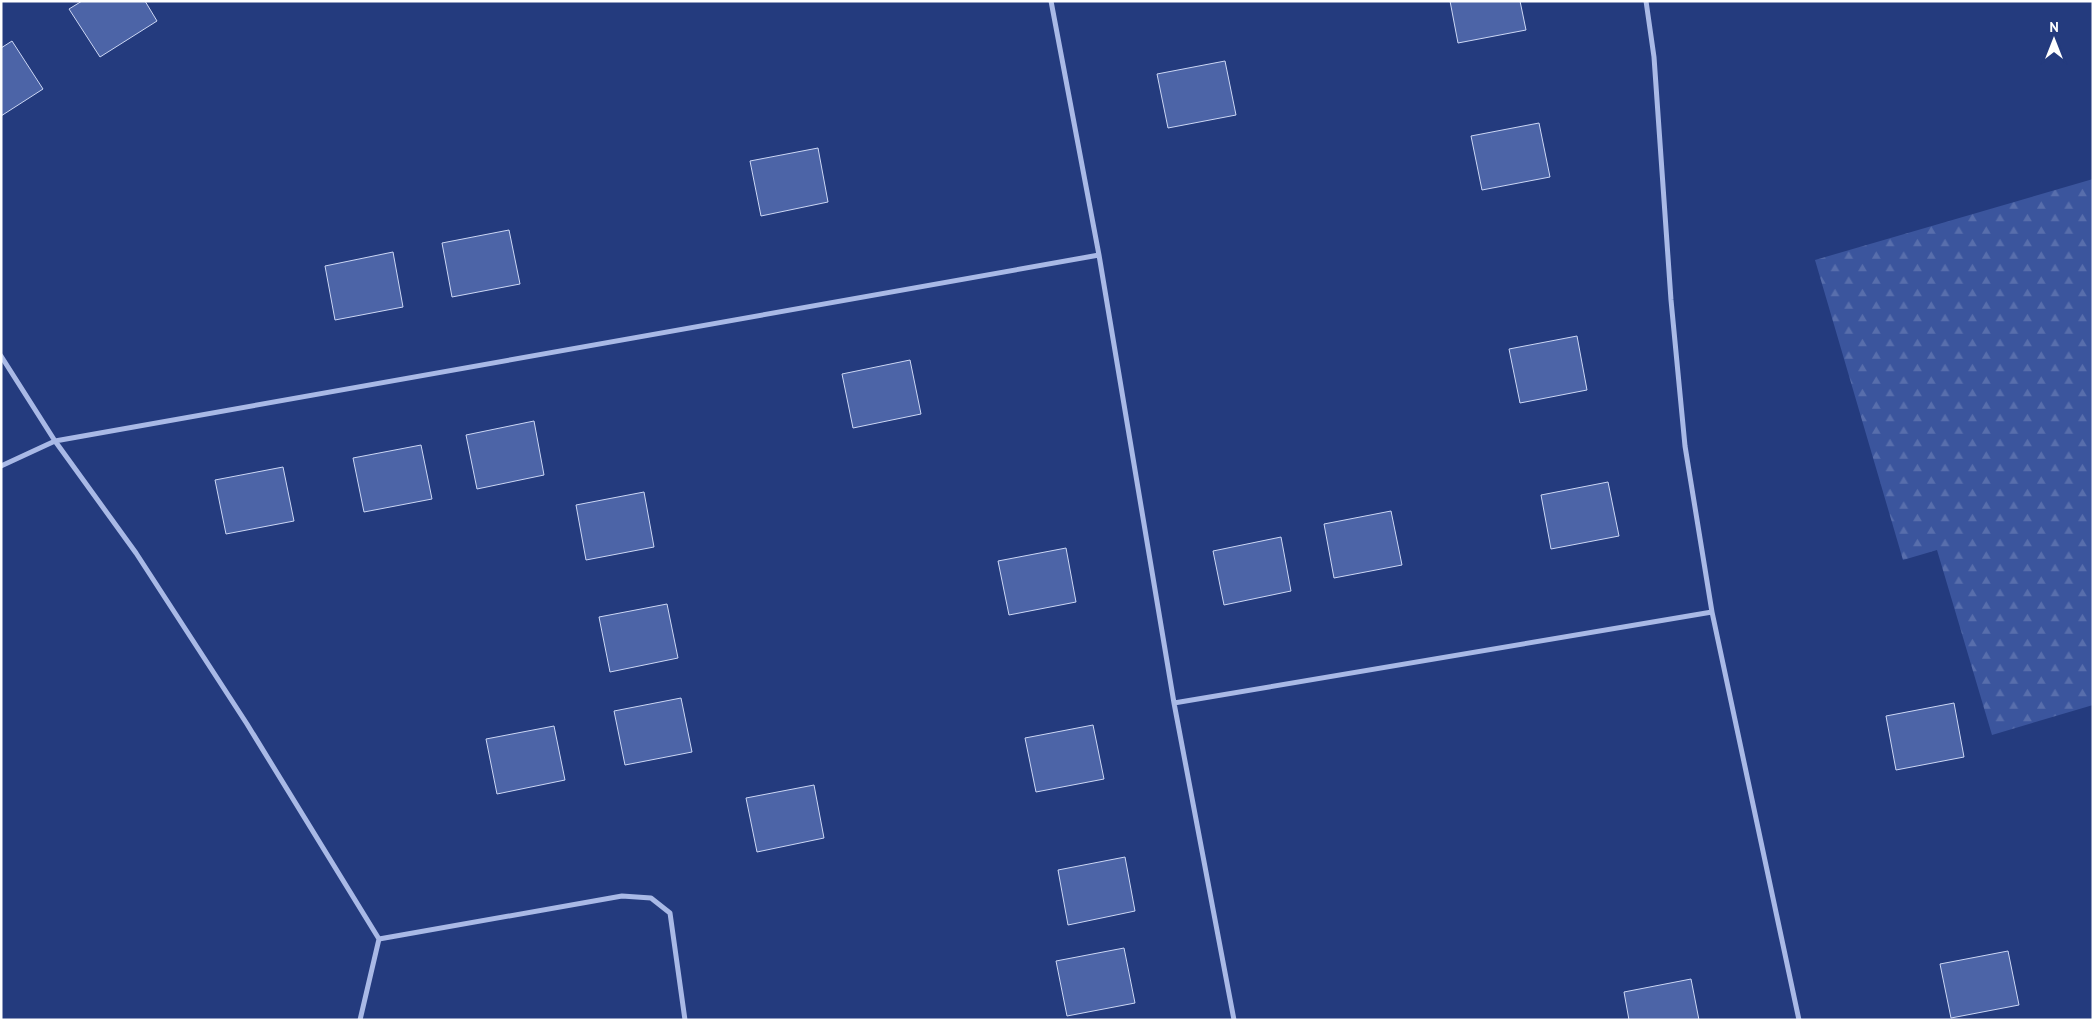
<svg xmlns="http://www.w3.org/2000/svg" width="2094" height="1021" viewBox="0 0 2094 1021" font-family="'PT Sans',sans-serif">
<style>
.forest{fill:url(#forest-firs)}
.building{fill:#4c64a7;stroke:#ccd7f5}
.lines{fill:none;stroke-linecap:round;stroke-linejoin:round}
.street{stroke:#a9b9e6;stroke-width:5}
</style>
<defs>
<pattern id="forest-firs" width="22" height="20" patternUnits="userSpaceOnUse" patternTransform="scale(1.25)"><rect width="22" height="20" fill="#3b559d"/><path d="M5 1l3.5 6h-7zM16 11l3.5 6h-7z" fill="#586eac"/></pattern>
</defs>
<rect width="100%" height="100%" fill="#243b7e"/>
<path class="forest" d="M2093,179V705L1992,735L1937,550L1903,560L1815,260Z"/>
<path class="building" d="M82,1H145L157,21L100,57L69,9Z
M1450,1H1520L1526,30L1458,43Z
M12,41L43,89L1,116V48Z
M1225,61L1236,115L1168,128L1157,74Z
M1539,123L1550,177L1482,190L1471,136Z
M818,148L828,202L761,216L750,161Z
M509,230L520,284L452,297L442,243Z
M393,252L403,307L335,320L325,266Z
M1577,336L1587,390L1520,403L1509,349Z
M910,360L921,414L853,428L842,374Z
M534,421L544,475L477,489L466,435Z
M421,445L432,499L364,512L353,458Z
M283,467L294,521L226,534L215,480Z
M1608,482L1619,536L1551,549L1541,495Z
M644,492L654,547L586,560L576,505Z
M1391,511L1402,565L1334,578L1324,524Z
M1281,537L1291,591L1224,605L1213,551Z
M1066,548L1076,602L1009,615L998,561Z
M667,604L678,658L610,672L599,617Z
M681,698L692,752L625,765L614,711Z
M1954,703L1964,757L1896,770L1886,716Z
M1093,725L1104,779L1036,792L1025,738Z
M554,726L565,780L497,794L486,739Z
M814,785L824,838L757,852L746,798Z
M1125,857L1135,911L1068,925L1058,870Z
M1124,948L1135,1003L1067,1016L1056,961Z
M2008,951L2019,1005L1951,1018L1940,964Z
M1691,979L1699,1020H1629L1624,992Z"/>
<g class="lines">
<path class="street" d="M1051,1L1099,255
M1,356L55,441L136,553L247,724L379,939L622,896L651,898L670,913L685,1020
M1,466L55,441L1099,255L1174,703L1234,1020
M1712,612L1799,1020
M1174,703L1712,612L1685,446L1671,300L1654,57L1646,1
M360,1020L379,939"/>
</g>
<rect width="2094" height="1021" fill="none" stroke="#ffffff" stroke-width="5"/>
<g transform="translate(2054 40)" stroke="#243b7e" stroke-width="4" paint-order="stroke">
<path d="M0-4L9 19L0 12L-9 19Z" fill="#ffffff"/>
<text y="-8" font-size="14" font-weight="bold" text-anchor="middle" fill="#ffffff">N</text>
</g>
</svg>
